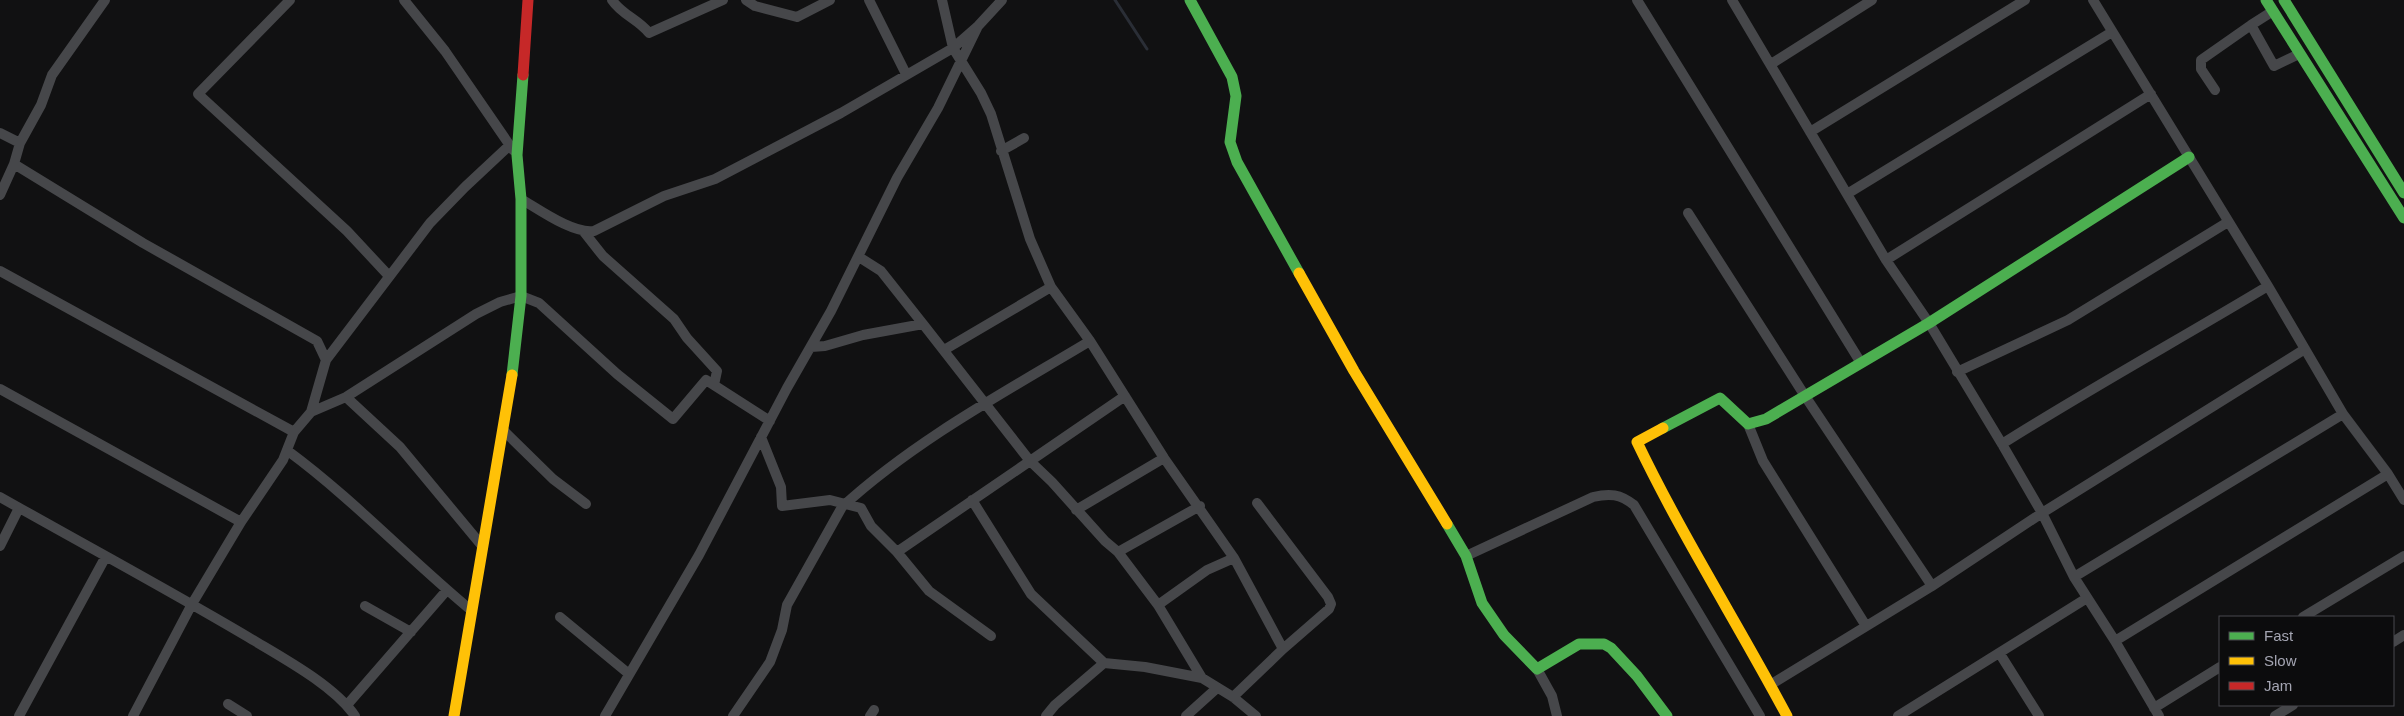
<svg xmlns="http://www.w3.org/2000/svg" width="2404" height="716" viewBox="0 0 2404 716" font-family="Helvetica,sans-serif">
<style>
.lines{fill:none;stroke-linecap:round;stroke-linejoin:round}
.stream{stroke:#2a2e36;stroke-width:3}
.street{stroke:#46474a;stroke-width:10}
.fast{stroke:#4caf50;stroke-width:11}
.slow{stroke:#ffc107;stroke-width:11}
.jam{stroke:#c62828;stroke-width:11}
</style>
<rect width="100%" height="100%" fill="#111112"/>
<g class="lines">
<path class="stream" d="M1115,0L1147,49"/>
<path class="street" d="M290,0L198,94L347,231L389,276
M404,0L445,51L513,150
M612,0C622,15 638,19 649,33L723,0
M746,0L755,6L797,17L830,0
M869,0L906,74
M942,0L953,48L981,93L991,114L1030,239L1051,287L1090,341L1164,458L1234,558L1283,649L1233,697
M1637,0L1861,363
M1732,0L1886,260L1929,323L2002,444L2042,513L2074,577L2115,641L2159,716
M2093,0L2268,286L2343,414L2388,474L2404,500
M2273,11L2251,25L2274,66L2299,54
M1771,64L1872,0
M2215,90L2201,69V60L2251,25
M1810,132L2025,0
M0,133L20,143L14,164L0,195
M20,143L41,105L52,75L105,0
M1001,151L1024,138
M14,164L143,243L317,341L326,360L311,412L294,432L283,460L241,522L192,604L133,716
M1847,194L2112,32
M521,199C540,210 573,234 594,231L664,196L715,179L841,113L953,48L978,26L1002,0
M1688,213L1805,396L1932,586
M584,232L603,256L674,319L687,338L717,371L714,385
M859,257L881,271L923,324
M1886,260L2151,94
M0,271L294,432
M811,347L825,346L863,335L923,324L1030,461L1052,482L1105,541L1118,552L1158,605L1202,678L1233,697L1256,716
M944,350L1051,287
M326,360L430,223L465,187L510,145
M1957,372L2068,320L2228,222
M0,389L241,522
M346,397L400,447L483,547
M311,412L346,397L476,314L500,302L521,296L539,303L617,374L673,419L706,380L770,421
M1748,424L1763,461L1866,626
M503,430L553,479L586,504
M761,437L781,487L782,506L830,500L861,508L871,526L897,552L929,591L991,636
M2002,444C2089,389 2180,339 2268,286
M288,451C353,499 409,559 472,611
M0,497C83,544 167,589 248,637C281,657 334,685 355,716
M972,500L1031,594L1104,663L1145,667L1202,678
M1257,503L1328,597L1331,604L1329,609L1283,649
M1076,510L1164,458
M0,546L19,508
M897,552L1125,396
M1118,552L1200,506
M1466,556L1593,497C1610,493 1620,494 1634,505L1760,716
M2074,577L2343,414
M1158,605L1207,570L1234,558
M365,606L411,632
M560,617L629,674
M2303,617L2404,556
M2115,641L2388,474
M2393,642L2404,635
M2000,654L2039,716
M1537,669L1552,696L1557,716
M1770,685L1932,586L2042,513L2305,349
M228,704L247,716
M347,705L447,590
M2154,708L2220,667
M19,716L105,558
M605,716L699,555L787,388L831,311L897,178L938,108L978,26
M733,716L770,662L782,630L787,605L842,507C915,440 1005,392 1090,341
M870,716L874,710
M1046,716L1055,705L1104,663
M1186,716L1217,688
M1898,716L2087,598
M2275,716L2293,705"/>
<path class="fast" d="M1190,0L1232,77L1236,96L1230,142L1237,162L1299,273
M2266,0L2404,218
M2284,0L2404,193
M512,375L521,296V199L517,155L523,75
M1663,428L1720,398L1748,424L1766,419L1929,323L2189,157
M1447,524L1466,556L1482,603L1504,635L1537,669L1579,644H1604L1611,648L1637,676L1667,716"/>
<path class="slow" d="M1299,273L1354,371L1447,524
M1663,428L1637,442C1682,536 1738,624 1787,716
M454,716L512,375"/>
<path class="jam" d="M523,75L528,0"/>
</g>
<rect x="2219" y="616" width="175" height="90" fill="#0c0c0d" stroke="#49494f"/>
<rect x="2229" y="632" width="25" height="8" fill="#4caf50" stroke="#49494f"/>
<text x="2264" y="641" font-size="15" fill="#a4a5b2">Fast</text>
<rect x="2229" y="657" width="25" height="8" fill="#ffc107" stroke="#49494f"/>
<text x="2264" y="666" font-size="15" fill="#a4a5b2">Slow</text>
<rect x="2229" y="682" width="25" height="8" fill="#c62828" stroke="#49494f"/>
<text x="2264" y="691" font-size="15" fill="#a4a5b2">Jam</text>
</svg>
